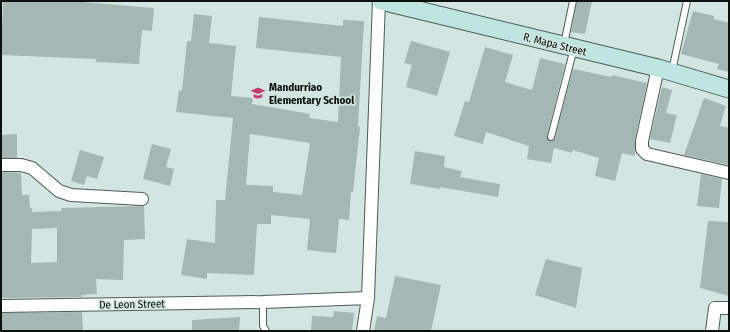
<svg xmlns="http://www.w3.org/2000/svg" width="730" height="332" viewBox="0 0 730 332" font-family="'Fira Sans Condensed',sans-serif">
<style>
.building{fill:#a5b7b3;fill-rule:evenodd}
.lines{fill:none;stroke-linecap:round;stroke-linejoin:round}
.lane-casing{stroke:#4c5c58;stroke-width:8}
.street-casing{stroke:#4c5c58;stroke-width:14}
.secondary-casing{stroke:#4c5c58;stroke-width:19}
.lane{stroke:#fff;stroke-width:6}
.street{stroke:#fff;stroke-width:12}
.secondary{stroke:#bce6df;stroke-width:17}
.labels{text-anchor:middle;stroke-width:3.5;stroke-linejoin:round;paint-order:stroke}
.street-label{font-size:11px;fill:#0b110f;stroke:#d3e5e0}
.poi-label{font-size:11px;font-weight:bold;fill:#0b110f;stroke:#d3e5e0;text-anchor:start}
</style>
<rect width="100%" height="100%" fill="#d3e5e0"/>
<path class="building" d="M3,1H71L154,8L152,31L142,30L139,64L96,62V59L1,55Z
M577,1H592L585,34L571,32Z
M693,11L714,16V19L729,23V72L717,69L719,64L681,54Z
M194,14L212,16L209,43L236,46L231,96L253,98L252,104L310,114L309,118L338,122L341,57L256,48L259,17L343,26V20L364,21L358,126L360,127L353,192H351L349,220L339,219L336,253L307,250L310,219L271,215V224H257L254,275L207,273V279L181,275L187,239L215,243L216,200H225L233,118L176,112L179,90L182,91L187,41H191ZM250,134L310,143L302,195L273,192V186L246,185Z
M411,41L450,52L437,96L406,87L412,65L404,63Z
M485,47L513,55L505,82L532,90L540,58L565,64L547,136L550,141L555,138L573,69L611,77L612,75L647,83L635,139V156L622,153L615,181L595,176L599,158L573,150L572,153L554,148L551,163L527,159L529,146L486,132L483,144L454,136L465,101L469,102Z
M662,87L672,90L666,113L677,115L670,143L650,139Z
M704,98L726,106L720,126L729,128V165L684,155Z
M17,134V158H1V135Z
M152,144L171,149L166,167L174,169L170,186L143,179Z
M80,150L104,157L97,179L87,176L84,185L71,181Z
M415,151L445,156L444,167L462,171L460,177L500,184L498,197L440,187V189L410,184Z
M1,172L21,173L22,195H29L30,208H32V212L62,211L61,208L144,206L145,239L124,240L123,280L96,279L97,294L82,295V297L1,298ZM57,228V262L31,263L32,229Z
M701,174L722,179L719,208L697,206Z
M708,221L729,222V296L700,288Z
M546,259L582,268L576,308L535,295Z
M395,276L441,285L431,331H374L377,316L386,318Z
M334,311L354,313L352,331H311L312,316L333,317Z
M82,312L83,331H1V313Z
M240,317L239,331H192V320Z"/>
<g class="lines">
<g class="lane-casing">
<path id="lane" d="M564,44L573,1
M672,71L687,1
M551,137L574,48
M263,302V326L266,331"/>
</g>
<g class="street-casing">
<path id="street" d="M658,68L642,141V149L647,154L729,173
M1,165H21L32,168L59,191L71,195L142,199
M1,306L263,302L368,298
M363,331L368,298L379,1
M712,331L715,308H729"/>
</g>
<g class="secondary-casing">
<path id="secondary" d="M381,1L658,68L729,89"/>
</g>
<use href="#lane" class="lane"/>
<use href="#street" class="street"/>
<use href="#secondary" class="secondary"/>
</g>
<defs>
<g id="school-bare" transform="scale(1.08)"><path d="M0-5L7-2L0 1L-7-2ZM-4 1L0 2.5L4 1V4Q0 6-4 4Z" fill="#c53b73" stroke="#d3e5e0" stroke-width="2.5" paint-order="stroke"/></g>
</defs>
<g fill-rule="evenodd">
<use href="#school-bare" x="258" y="93"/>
</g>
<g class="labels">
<g class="street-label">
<text transform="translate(555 44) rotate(14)" y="4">R. Mapa Street</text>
<text transform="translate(132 304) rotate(-1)" y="4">De Leon Street</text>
</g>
<g class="poi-label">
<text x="269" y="91">Mandurriao<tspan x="269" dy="13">Elementary School</tspan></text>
</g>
</g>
<rect width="730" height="332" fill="none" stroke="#0b110f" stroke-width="4"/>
</svg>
